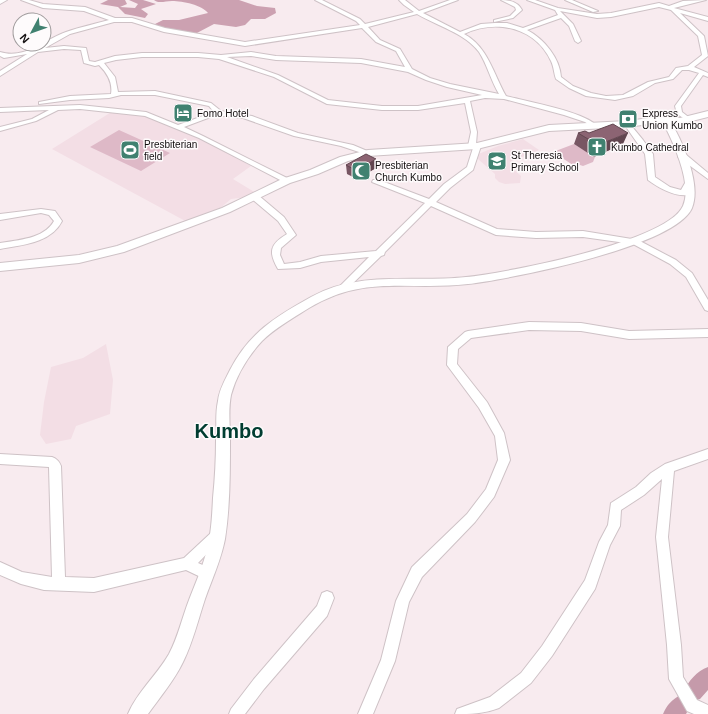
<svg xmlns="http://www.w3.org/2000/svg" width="708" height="714" viewBox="0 0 708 714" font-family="Arial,sans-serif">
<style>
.built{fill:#f3dee5}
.green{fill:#deb9c7}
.forest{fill:#cca1b1}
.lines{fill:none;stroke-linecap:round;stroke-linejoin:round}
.river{fill:#c59aaa;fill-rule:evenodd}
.minor-casing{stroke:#cec2c6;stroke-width:2}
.major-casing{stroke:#cec2c6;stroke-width:2}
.highway-casing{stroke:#cec2c6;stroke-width:2}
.minor{fill:#fff;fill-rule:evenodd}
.major{fill:#fff;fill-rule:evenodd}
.highway{fill:#fff;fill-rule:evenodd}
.wall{fill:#785663}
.shaded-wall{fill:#624650}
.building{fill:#8c6473;stroke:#624650}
.labels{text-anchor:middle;stroke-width:3;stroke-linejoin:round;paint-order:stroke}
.far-poi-label{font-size:10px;fill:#120e0f;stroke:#fefbfc;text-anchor:start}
.town-label{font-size:20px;font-weight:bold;fill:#013d31;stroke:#fefbfc}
</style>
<rect width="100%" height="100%" fill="#f8ebef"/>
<path class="built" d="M113,111L137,114L159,120L224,150L251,166L233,179L256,193L247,197L231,199L219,209L189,223L52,149Z
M523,139L539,150L510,162L512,168L521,176L520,183L505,184L499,182L495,178V174L478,159L476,155L498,146Z
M106,344L113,380L110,414L76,426L71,439L46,444L40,435L44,402L51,367L83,358Z"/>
<path class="green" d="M119,130L170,153L141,171L90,147Z
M574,144L595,157L593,162L583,166L580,165L576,167L553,152Z"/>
<path class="forest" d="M108,0H125L127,4L120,7L135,8L138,4L129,0H143L156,4L141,9L148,14L145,18L125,14L118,7L100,4Z
M154,0H239L257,6L275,8L276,13L265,19H251L245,25L236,27L214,24L195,34L151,26L163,20H179L208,13C202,5 183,1 172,1C165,1 159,4 154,0Z"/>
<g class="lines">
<path class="river" d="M708,667V690L700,699L693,701L688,700L691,705L686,714H663C667,705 672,699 681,695L686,697L684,692C688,681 697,671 708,667Z"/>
<g class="minor-casing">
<path id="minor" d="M0,0H7L0,4Z
M21,0H29L43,4L85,7L115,18H132L165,28L245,42L360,25L356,21L315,0H322L360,19L365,24L414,12L404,5L399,0H405L419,11L450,0H458L423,13L460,32L481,24L495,23H507L523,28L558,15L555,10L527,0H535L558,8L597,14L611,13L659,3L669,6L683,1L706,0L674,8L708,17V21L680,13L704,36L708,56L694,67L708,73V77L703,75L681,106L682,112L691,119L688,121L677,114L675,106L699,73L689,70H682L673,79L655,83L633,96L615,100L586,96L569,88L556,79C554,74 554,67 551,61C535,27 496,19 464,34C488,47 493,73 506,96C526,101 584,112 596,125L591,126L585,122L564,115L504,99L485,98L470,101L477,132L476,144L481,146L473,170L450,188L436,202L497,229L536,232L583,231L638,240L676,260L692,273L708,300V311L705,310L686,277L670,264L633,244L583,237L536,238L496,235L431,206L385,252L384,255L381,256L347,289H341L339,287L369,257L321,262L300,268L278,269C268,252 270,244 287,234L278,221L252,199V195H258L284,217L296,235L281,248L280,255L284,264L300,262L321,256L376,251L425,203L372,182L373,180H379L429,199L444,184L467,167L473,148L468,146L471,132L465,103L418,110H382L327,104L274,77L219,59L198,57H142L116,60L104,63L115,77L118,92L155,91L211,103L221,111L252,116L298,133L353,145L372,153L368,155L341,146L294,136L243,118L216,115L184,127L203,136L289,179L290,181L286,183L199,138L145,116L80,109L58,110L36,121L0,131V127L32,119L49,110L0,112V108L80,105L146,112L178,125L214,112L209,106L155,95H121L109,98L70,100L39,104V102L70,96L111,94C113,82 107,73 99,65L95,66L84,63L81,50L64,49L38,52L0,76V71L27,54L4,58L0,56V52C25,60 45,39 66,32C80,27 95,24 109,20L84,11L43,8ZM659,7L671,10L698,36L702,55L688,66L676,68L669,77L648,82L623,95L606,96L591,93L573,86L561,77C560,58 544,39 527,30L561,18L569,26L575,41L578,43L581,41L573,24L560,11L597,18L611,17ZM417,14C437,26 465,33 479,52C487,64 491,81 499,94L450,84L430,78L412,69L400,49L380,40L368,27ZM114,22H132L164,32L245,46L362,28L376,42L396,51L405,67L361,59L276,56L251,52L221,55L198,53H142L115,56L95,62L89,61L86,48L64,46L45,48L70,34ZM251,56L276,60L361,63L408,72L426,80L447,87L482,95L418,106H382L328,100L278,75L227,57Z
M501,0C510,0 518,2 522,10L513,18L494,22V20L510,16L516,10L515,7Z
M565,0H572L598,11L593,12Z
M625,123H629L643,140L653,154L655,177L670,187L681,190L685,183H691L692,185L689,195C674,197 659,188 648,180L645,154L624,124Z
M678,153H684L708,173V179L678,157Z
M41,209L55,211L62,221C51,243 22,245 0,249V243C18,240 44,239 54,221L49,215L41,213L0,220V214Z
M529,322L581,323L629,331L708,329V337L629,339L581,331L529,330L471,338L458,349L457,364L487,402L504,433L510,460L494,497L475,522L422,577L409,602L395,661L373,714H358L381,660L396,601L412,567L467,514L486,489L498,460L495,436L479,408L447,365L448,347L465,332L468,331Z
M708,449V459L674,471L668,537L681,645L683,677L697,700L708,705V714H694L687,711L669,679L667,645L656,537L662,479L644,495L621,510L620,526L610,545L595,589L552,656L531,683L499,708C483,714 471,714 455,714L457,709L490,697L521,673L542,646L585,580L599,542L608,525L611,503L636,487L651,473L665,464Z
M0,454L52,457C57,459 59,461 61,466L65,577L94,578L184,558L213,531L217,529L221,531L223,535L221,539L198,563L212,569L213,574L212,579L207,580L186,570L94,592L44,590L21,584L0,575V562L22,572L52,577L49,467L0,464Z
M327,591L332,593L334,598L327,616L264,689L245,714H229L231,709L254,679L317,606L322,593Z"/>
</g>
<g class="major-casing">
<path id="major" d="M662,117H668C681,138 702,183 692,208C675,247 510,279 468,284C408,291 365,274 309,308C293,318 275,328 262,341C248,356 236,376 231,395C228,410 230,424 230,439C230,472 230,507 225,539C221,560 212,579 205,599C198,620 193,642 183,662C174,681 160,697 148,714H128C137,692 157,675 169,654C178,637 182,618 189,600C194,587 200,573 204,560C211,539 212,519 213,498C215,478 216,459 216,440C217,427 215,414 218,401C219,390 225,380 230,370C249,333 275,317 311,297C360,270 413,283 466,277C506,273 667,242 683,206C693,183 672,139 661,119Z"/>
</g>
<g class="highway-casing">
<path id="highway" d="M708,111V117L680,124L665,122L627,127L549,131L477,149L368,156L348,161L318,174L290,183L230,212L124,252L79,263L0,271V263L79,255L117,246L222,208L282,179L310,170L340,157L368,150L477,143L549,125L627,121L665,116L680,118Z"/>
</g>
<use href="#minor" class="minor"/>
<use href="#major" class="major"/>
<use href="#highway" class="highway"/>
</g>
<path class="wall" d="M578,133H589L623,144L594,157L574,144Z
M376,159V168L357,179L347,174L346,165Z"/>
<path class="shaded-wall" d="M628,133L623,144L594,157L598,145Z
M376,159V168L357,179V171Z"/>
<path class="building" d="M613,124L628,133L598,145L578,133L585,131L589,133Z
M366,154L376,159L357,171L346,165Z"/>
<defs>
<g id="hotel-square" transform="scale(1)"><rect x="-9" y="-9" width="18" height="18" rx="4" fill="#408170" stroke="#fefbfc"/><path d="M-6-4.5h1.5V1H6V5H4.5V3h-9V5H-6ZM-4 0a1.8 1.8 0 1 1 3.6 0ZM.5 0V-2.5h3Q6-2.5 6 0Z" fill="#fff"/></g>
<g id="bank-square" transform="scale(1)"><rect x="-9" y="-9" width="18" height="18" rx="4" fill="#408170" stroke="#fefbfc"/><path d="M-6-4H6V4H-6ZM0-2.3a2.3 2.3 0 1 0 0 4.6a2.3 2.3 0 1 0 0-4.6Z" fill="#fff"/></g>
<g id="church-square" transform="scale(1)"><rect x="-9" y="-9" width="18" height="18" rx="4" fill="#408170" stroke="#fefbfc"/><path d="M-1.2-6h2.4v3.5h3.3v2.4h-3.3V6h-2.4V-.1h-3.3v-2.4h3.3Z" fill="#fff"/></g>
<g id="stadium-square" transform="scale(1)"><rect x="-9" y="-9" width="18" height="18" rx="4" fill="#408170" stroke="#fefbfc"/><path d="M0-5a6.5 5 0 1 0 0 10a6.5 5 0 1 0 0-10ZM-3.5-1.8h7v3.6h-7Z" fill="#fff"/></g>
<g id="school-square" transform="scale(1)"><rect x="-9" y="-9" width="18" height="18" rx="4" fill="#408170" stroke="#fefbfc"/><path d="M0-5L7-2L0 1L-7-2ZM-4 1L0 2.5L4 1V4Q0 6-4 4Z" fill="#fff"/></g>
<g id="mosque-square" transform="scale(1)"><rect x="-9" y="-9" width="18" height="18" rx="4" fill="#408170" stroke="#fefbfc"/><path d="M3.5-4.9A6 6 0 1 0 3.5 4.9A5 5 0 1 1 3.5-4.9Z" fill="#fff"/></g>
</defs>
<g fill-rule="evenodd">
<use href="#hotel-square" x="183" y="113"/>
<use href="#bank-square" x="628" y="119"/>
<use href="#church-square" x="597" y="147"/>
<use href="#stadium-square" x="130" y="150"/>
<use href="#school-square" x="497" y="161"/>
<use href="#mosque-square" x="361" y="171"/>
</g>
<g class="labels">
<g class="far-poi-label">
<text x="197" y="117">Fomo Hotel</text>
<text x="642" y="117">Express<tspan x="642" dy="12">Union Kumbo</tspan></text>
<text x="144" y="148">Presbiterian<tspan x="144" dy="12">field</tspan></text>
<text x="611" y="151">Kumbo Cathedral</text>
<text x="511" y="159">St Theresia<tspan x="511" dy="12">Primary School</tspan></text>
<text x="375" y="169">Presbiterian<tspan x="375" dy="12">Church Kumbo</tspan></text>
</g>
<g class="town-label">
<text x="229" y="438">Kumbo</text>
</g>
</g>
<g transform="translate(32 32) rotate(229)"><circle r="19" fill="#fefbfc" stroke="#a09c9d"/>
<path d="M0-3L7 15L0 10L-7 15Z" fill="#408170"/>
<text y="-6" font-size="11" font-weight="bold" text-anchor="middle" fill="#120e0f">N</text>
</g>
</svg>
